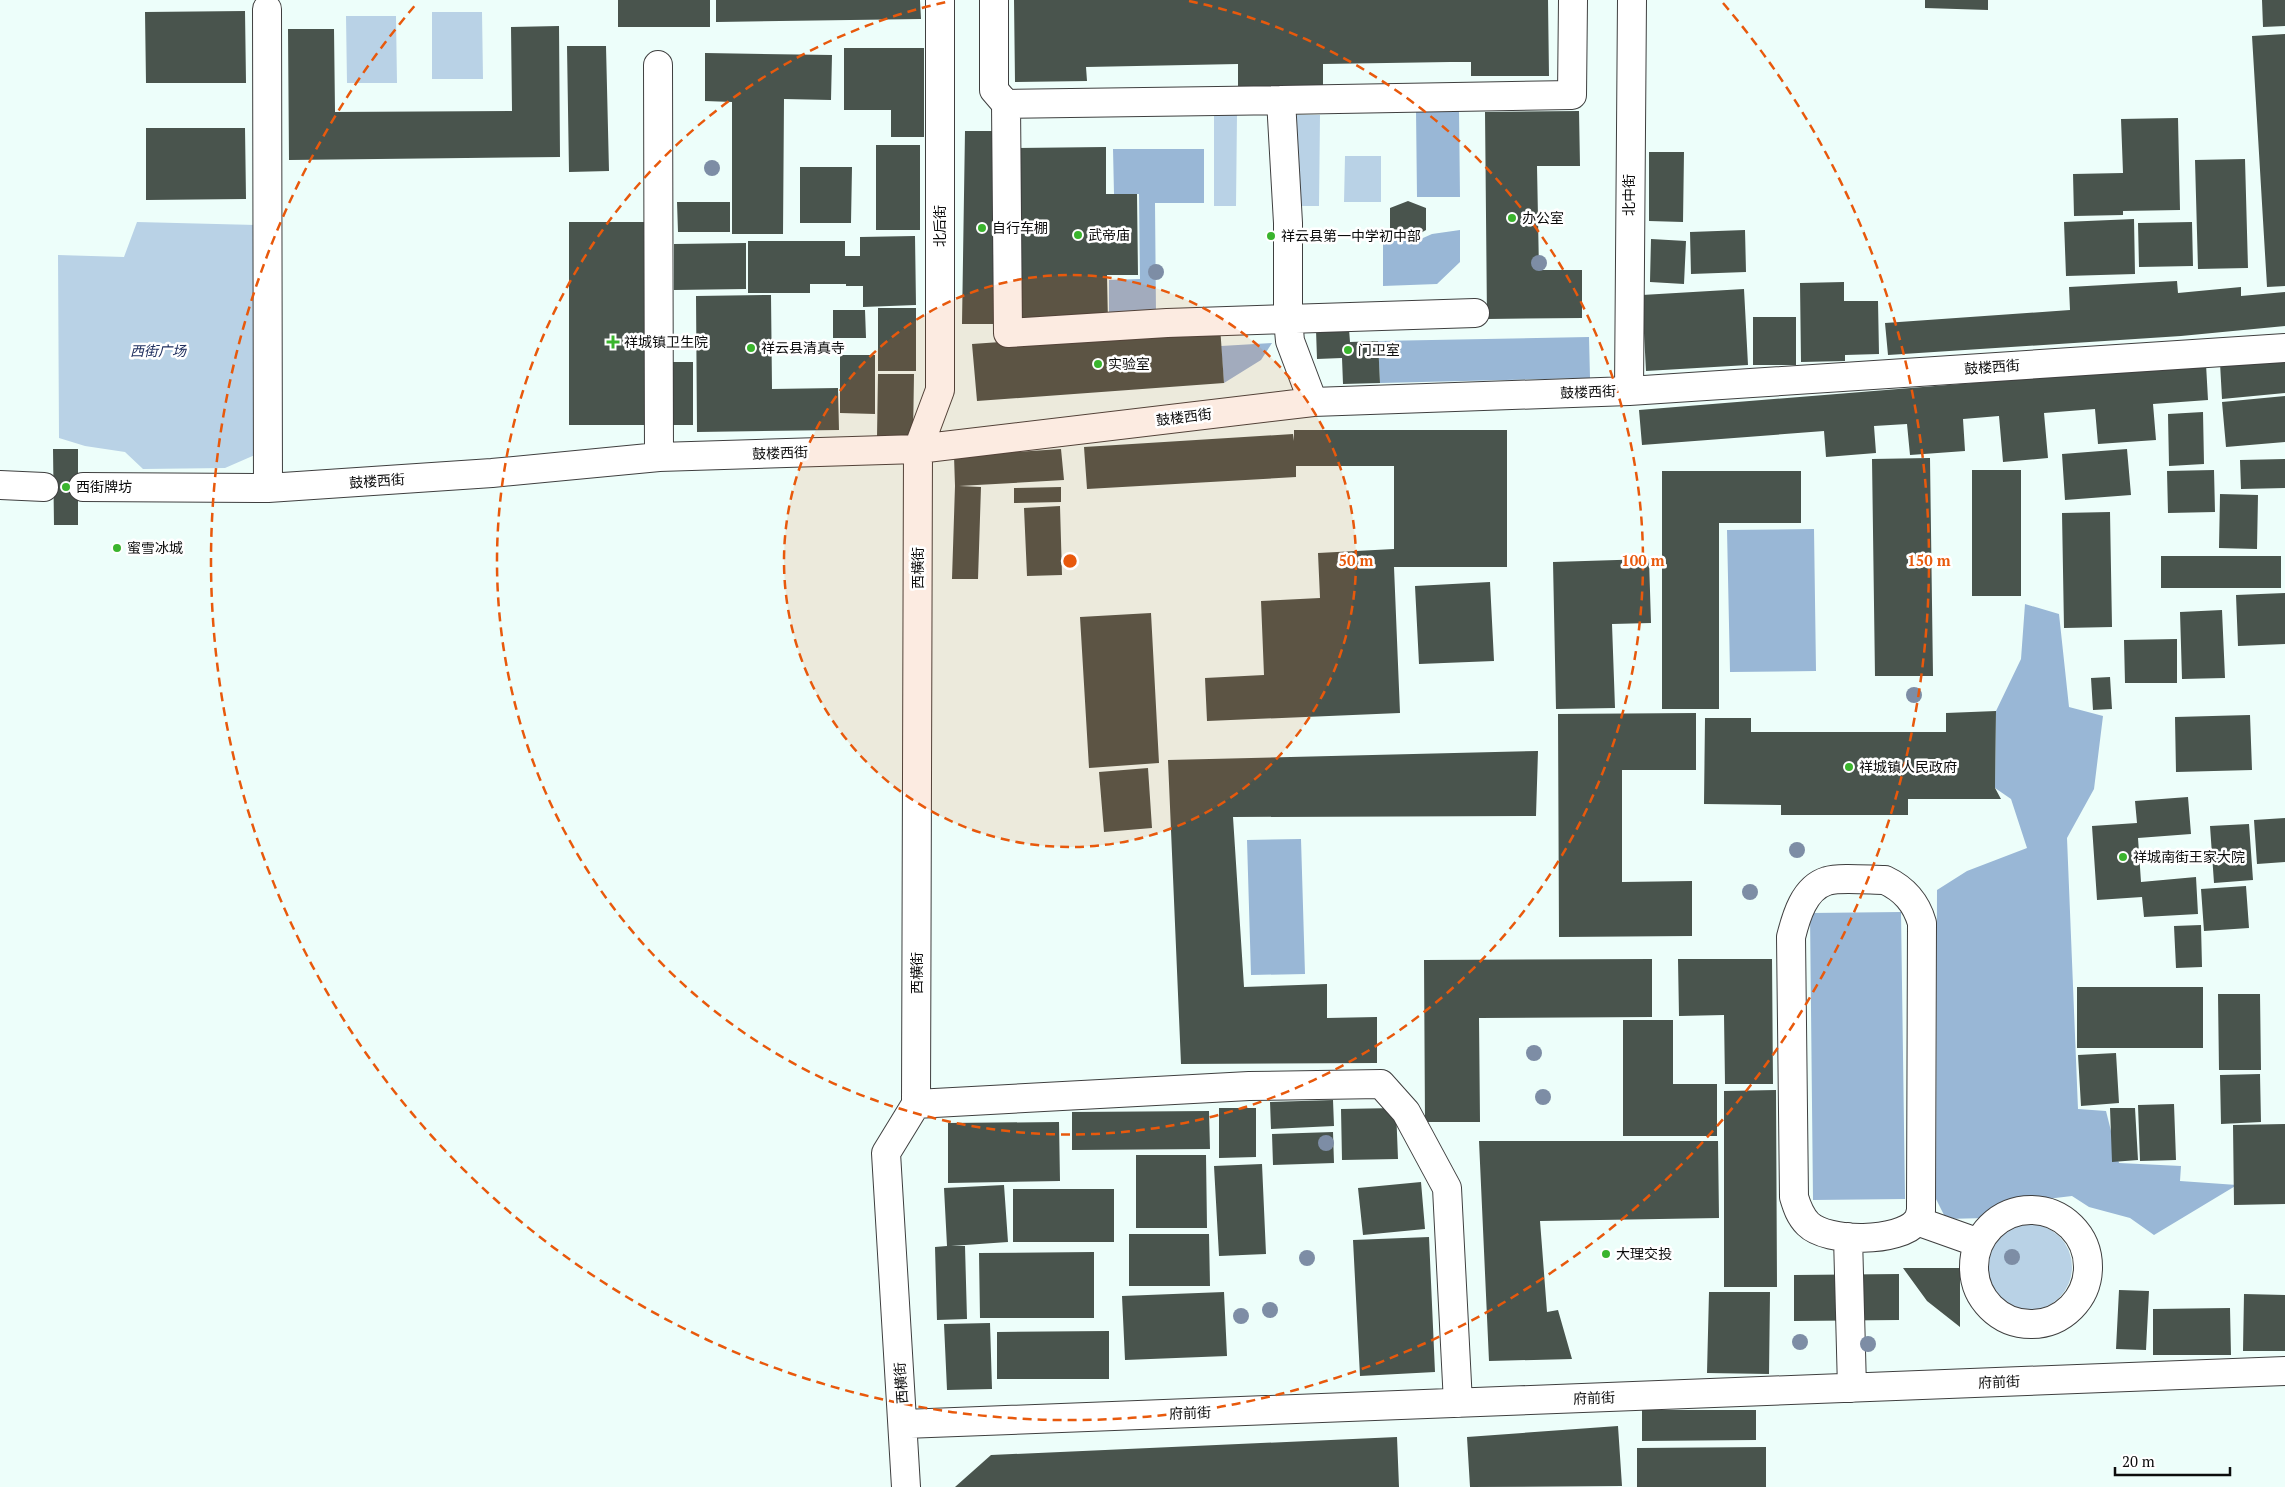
<svg xmlns="http://www.w3.org/2000/svg" width="2285" height="1487" viewBox="0 0 2285 1487" font-family="'PT Serif','Noto Sans SC',serif">
<style>
.green{fill:#b9d2e6}
.forest{fill:#99b7d6}
.building{fill:#49544d}
.lines{fill:none;stroke-linecap:round;stroke-linejoin:round}
.minor-casing{stroke:#3f3f3f;stroke-width:30}
.minor{stroke:#fff;stroke-width:28}
.tree{fill:#7d8da5}
.ring{fill:none;stroke:#e8590c;stroke-width:2.5;stroke-dasharray:9 6}
.poi-dot{fill:#3ab42d;stroke:#fff;stroke-width:2}
.labels{text-anchor:middle;stroke-width:5;stroke-linejoin:round;paint-order:stroke}
.street-label{font-size:14px;fill:#0c0c0c;stroke:#fff}
.poi-label{font-size:14px;fill:#0c0c0c;stroke:#fff;text-anchor:start}
.park-label{font-size:14px;font-style:italic;fill:#213160;stroke:#fff}
.centre{fill:#e8590c;stroke:#fff;stroke-width:2.5}
.ring-label{font-size:15px;text-anchor:middle;font-weight:bold;fill:#e8590c;stroke:#fff;stroke-width:5;stroke-linejoin:round;paint-order:stroke}
</style>
<rect width="100%" height="100%" fill="#edfefa"/>
<path class="green" d="M432,12H482L483,79H432Z
M346,16H396L397,83H347Z
M1214,114H1237L1236,206H1214Z
M1297,115H1320L1319,206H1297Z
M1345,156H1381V202H1344Z
M137,222L257,225V454L225,468L143,469L125,452L85,446L59,438L58,255L124,257Z
M1986 1267a43 43 0 1 1 86 0a43 43 0 1 1-86 0Z"/>
<path class="forest" d="M1416,110H1459L1460,197H1417Z
M1113,149H1204V203H1155L1156,315L1109,316V280L1140,279L1139,194H1114Z
M1460,230V262L1437,284L1383,286V237L1414,242L1432,234Z
M1589,337L1590,378L1380,383L1378,341Z
M1272,343L1261,360L1224,383L1221,346Z
M1814,529L1816,671L1730,672L1727,530Z
M2025,604L2059,614L2069,707L2103,716L2094,789L2067,838L2078,1109L2106,1111L2119,1163L2181,1166L2180,1181L2237,1185L2154,1235L2130,1218L2089,1207L2072,1196L2029,1201L1986,1218L1946,1219L1936,1199L1937,890L1967,871L2027,848L2011,799L1995,788L1996,711L2021,659Z
M1301,839L1305,974L1251,975L1247,840Z
M1901,912L1905,1199L1813,1200L1810,913Z"/>
<path class="building" d="M618,0H710V27H618Z
M716,0H920L921,19L716,22Z
M1014,0H1548L1549,76H1471V62H1450L1323,64V91L1238,93V64L1086,67L1087,81L1015,82Z
M1925,0H1988V10L1925,8Z
M2262,0H2285V26L2263,27Z
M245,11L246,83H146L145,12Z
M559,26L560,157L289,160L288,29H334L335,112L512,111L511,27Z
M2285,34V286L2267,287L2252,36Z
M567,46H606L609,171L569,172Z
M844,48H924V137H891V110H844Z
M705,53L832,55L831,100L784,99L783,234H732V102L705,101Z
M1579,111L1580,166H1537L1539,270H1582V318L1487,319L1485,112Z
M2178,118L2180,210L2123,211V215L2074,216L2073,174L2123,173L2121,119Z
M146,128H245L246,199L146,200Z
M965,131H1003L1000,324H962Z
M876,145H920V230H876Z
M1106,147V194H1137L1138,275H1107L1108,324H1019L1017,148Z
M1649,152H1684L1683,222L1649,221Z
M2245,159L2248,268L2198,269L2195,160Z
M800,167H852L851,223H800Z
M1408,201L1426,208V230L1410,239L1390,231V208Z
M677,202H730V232H678Z
M2134,219L2135,274L2066,276L2064,222Z
M569,222H648V362H693V425H569Z
M2192,222L2193,266L2139,267L2138,223Z
M1745,230L1746,272L1691,274L1690,232Z
M915,236L916,305L863,307V286H846V284H810V293H748V241H845V256H860V237Z
M1651,239L1686,241L1684,284L1650,282Z
M746,243V289L674,290V244Z
M2177,281L2178,293L2241,287V296L2285,292V326L2181,336L1888,355L1885,323L2070,310L2069,287Z
M1844,282V301H1878L1879,354L1845,355V361L1801,362L1800,283Z
M1744,289L1748,365L1646,371L1642,295Z
M771,295L772,389L838,388L839,430L697,432L696,296Z
M878,308H916V371H878Z
M833,310H865L866,338H833Z
M1753,317H1796V365H1753Z
M1220,326L1224,383L977,401L972,344Z
M1349,329L1350,342L1378,341L1380,383L1343,384L1342,358L1317,359L1316,330Z
M840,355H875V414L840,413Z
M2285,358V393L2222,399L2220,363Z
M2206,364L2208,400L2153,404L2156,440L2098,444L2095,409L2044,413L2048,458L2003,462L1999,416L1963,419L1965,451L1910,455L1907,424L1874,426L1876,453L1826,457L1824,431L1642,445L1639,410Z
M878,374H914L913,437H877Z
M2285,396V442L2226,447L2222,402Z
M2203,412L2204,464L2169,466L2168,414Z
M1294,430H1507V567H1394L1400,713L1207,721L1205,678L1264,675L1261,601L1320,598L1318,553L1394,549V466H1296V477L1087,489L1084,447L1293,434L1294,441Z
M53,449H78V525H54Z
M1061,449L1064,480L959,486L981,487L978,579H952L955,486L954,456Z
M2127,449L2131,495L2065,500L2062,454Z
M1930,458L1933,676H1875L1872,459Z
M2285,459V488L2241,489L2240,460Z
M1972,470H2021V596H1972Z
M2214,470L2215,512L2168,513L2167,471Z
M1662,471H1801V523H1719V709H1662Z
M1061,487V502L1014,503V488Z
M2220,494L2258,495L2257,549L2219,548Z
M1060,506L1062,575L1027,576L1024,508Z
M2110,512L2112,627L2064,628L2062,513Z
M2161,556H2281V588H2161Z
M1649,559L1651,623L1612,624L1615,708L1556,709L1553,562Z
M1490,582L1494,661L1419,664L1415,586Z
M2285,593V644L2238,646L2236,595Z
M2222,610L2225,678L2182,679L2180,612Z
M1151,613L1159,763L1089,768L1080,617Z
M2177,639V683H2125L2124,640Z
M2110,677L2112,709L2093,710L2091,678Z
M1996,711L1995,788L2001,799H1908V815H1781V805L1704,804L1705,718H1751V732H1946V713Z
M1696,713V770H1622V882L1692,881V936L1559,937L1558,714Z
M2250,715L2252,770L2176,772L2175,717Z
M1538,751L1536,816L1233,817L1244,987L1327,984V1018L1377,1017V1063L1181,1064L1168,760Z
M1148,768L1152,828L1104,832L1099,772Z
M2188,797L2191,834L2138,838L2141,882L2196,877L2198,914L2144,917L2142,897L2097,900L2092,826L2137,823L2135,801Z
M2285,818V862L2257,864L2254,820Z
M2249,824L2253,880L2214,883L2210,826Z
M2246,886L2249,928L2204,931L2201,889Z
M2201,925L2202,967L2176,968L2174,926Z
M1652,959V1017L1479,1018L1480,1122H1425L1424,960Z
M1678,959H1772L1773,1084H1725L1724,1015L1679,1016Z
M2077,987H2203V1048H2077Z
M2218,994H2260L2261,1070H2219Z
M1623,1020H1673V1084H1717V1136H1623Z
M2116,1053L2119,1103L2081,1106L2078,1055Z
M2260,1074L2261,1122L2221,1124L2220,1075Z
M1776,1090L1777,1287H1724V1091Z
M1333,1100L1334,1126L1271,1129L1270,1102Z
M2174,1104L2176,1160L2140,1161L2138,1105Z
M1219,1108H1256V1157L1219,1158Z
M1396,1108L1398,1159L1342,1160L1341,1109Z
M2110,1108H2135L2138,1160L2112,1162Z
M1209,1111L1210,1149L1072,1150V1112Z
M1059,1122L1060,1181L948,1183V1123Z
M2285,1124V1204L2234,1205L2233,1125Z
M1333,1132L1334,1163L1273,1165L1272,1134Z
M1479,1141H1718L1719,1218L1540,1221L1547,1312L1558,1310L1572,1359L1489,1361Z
M1136,1155H1206L1207,1228H1136Z
M1262,1164L1266,1254L1219,1256L1214,1166Z
M1421,1182L1425,1229L1363,1235L1358,1188Z
M1004,1185L1008,1242L951,1246H965L967,1319L937,1320L935,1247L947,1246L944,1188Z
M1013,1189H1114V1242H1013Z
M1129,1234H1209L1210,1286H1129Z
M1429,1237L1435,1372L1360,1376L1353,1240Z
M1094,1252V1318H980L979,1253Z
M1903,1268H1960V1327L1927,1301Z
M1899,1274V1320L1794,1321V1275Z
M2119,1290L2149,1291L2146,1350L2116,1349Z
M1224,1292L1227,1356L1125,1360L1122,1296Z
M1709,1292H1770L1769,1374L1707,1373Z
M2244,1294L2285,1295V1351H2243Z
M2230,1308L2231,1355H2153V1309Z
M990,1323L992,1389L947,1390L944,1324Z
M1109,1331V1379H997V1332Z
M1642,1410H1756V1440L1642,1441Z
M1618,1426L1622,1486L1470,1487L1467,1437Z
M1397,1437L1399,1487H955L991,1455Z
M1766,1447V1487H1637V1448Z"/>
<g class="lines">
<g class="minor-casing">
<path id="minor" d="M994,0V90L1006,104L1008,333L1167,323L1288,319V223L1281,100L1572,95L1573,0
M267,9L268,488
M658,65L659,457
M1006,104L1281,100
M1629,391L1632,0
M1313,402L1290,341L1288,319L1475,313
M0,485L44,487
M83,487L268,488L492,473L659,457L918,449L1313,402L1629,391L2285,348
M1885,880C1904,889 1916,902 1922,923L1921,1211C1920,1214 1919,1219 1917,1221C1900,1243 1827,1243 1808,1224C1800,1216 1797,1207 1794,1197L1791,937C1796,917 1804,888 1827,881C1839,877 1871,880 1885,880Z
M916,1104L1249,1086L1381,1084L1406,1112L1447,1188L1458,1403
M1974 1267a57 57 0 1 1 114 0a57 57 0 1 1-114 0Z
M1917,1221L1979,1243
M1848,1237L1852,1388
M904,1424L2285,1371
M906,1487L886,1153L916,1104L918,449L940,390V0"/>
</g>
<use href="#minor" class="minor"/>
</g>
<g class="tree">
<circle cx="712" cy="168" r="8"/>
<circle cx="1539" cy="263" r="8"/>
<circle cx="1156" cy="272" r="8"/>
<circle cx="1914" cy="695" r="8"/>
<circle cx="1797" cy="850" r="8"/>
<circle cx="1750" cy="892" r="8"/>
<circle cx="1534" cy="1053" r="8"/>
<circle cx="1543" cy="1097" r="8"/>
<circle cx="1326" cy="1143" r="8"/>
<circle cx="2012" cy="1257" r="8"/>
<circle cx="1307" cy="1258" r="8"/>
<circle cx="1270" cy="1310" r="8"/>
<circle cx="1241" cy="1316" r="8"/>
<circle cx="1800" cy="1342" r="8"/>
<circle cx="1868" cy="1344" r="8"/>
</g>
<circle cx="1070" cy="561" r="286" fill="#e8590c" fill-opacity=".12"/>
<g class="ring">
<circle cx="1070" cy="561" r="286"/>
<path d="M1189 1A573 573 0 1 1 951 1"/>
<path d="M1723 3A859 859 0 1 1 417 3"/>
</g>
<g class="poi-dot">
<circle cx="1512" cy="218" r="5"/>
<circle cx="982" cy="228" r="5"/>
<circle cx="1078" cy="235" r="5"/>
<circle cx="1271" cy="236" r="5"/>
<path d="M610.5 334.5h5v5h5v5h-5v5h-5v-5h-5v-5h5z"/>
<circle cx="751" cy="348" r="5"/>
<circle cx="1348" cy="350" r="5"/>
<circle cx="1098" cy="364" r="5"/>
<circle cx="66" cy="487" r="5"/>
<circle cx="117" cy="548" r="5"/>
<circle cx="1849" cy="767" r="5"/>
<circle cx="2123" cy="857" r="5"/>
<circle cx="1606" cy="1254" r="5"/>
</g>
<g class="labels">
<g class="street-label">
<text transform="translate(1629 195) rotate(-90)" y="5">北中街</text>
<text transform="translate(940 226) rotate(-90)" y="5">北后街</text>
<text transform="translate(1992 367) rotate(-4)" y="5">鼓楼西街</text>
<text transform="translate(1588 392) rotate(-2)" y="5">鼓楼西街</text>
<text transform="translate(1184 417) rotate(-7)" y="5">鼓楼西街</text>
<text transform="translate(780 453) rotate(-2)" y="5">鼓楼西街</text>
<text transform="translate(377 481) rotate(-4)" y="5">鼓楼西街</text>
<text transform="translate(918 568) rotate(-90)" y="5">西横街</text>
<text transform="translate(917 973) rotate(-90)" y="5">西横街</text>
<text transform="translate(1999 1382) rotate(-2)" y="5">府前街</text>
<text transform="translate(901 1383) rotate(-94)" y="5">西横街</text>
<text transform="translate(1594 1398) rotate(-2)" y="5">府前街</text>
<text transform="translate(1190 1413) rotate(-2)" y="5">府前街</text>
</g>
<g class="poi-label">
<text x="1522" y="223">办公室</text>
<text x="992" y="233">自行车棚</text>
<text x="1088" y="240">武帝庙</text>
<text x="1281" y="241">祥云县第一中学初中部</text>
<text x="624" y="347">祥城镇卫生院</text>
<text x="761" y="353">祥云县清真寺</text>
<text x="1358" y="355">门卫室</text>
<text x="1108" y="369">实验室</text>
<text x="76" y="492">西街牌坊</text>
<text x="127" y="553">蜜雪冰城</text>
<text x="1859" y="772">祥城镇人民政府</text>
<text x="2133" y="862">祥城南街王家大院</text>
<text x="1616" y="1259">大理交投</text>
</g>
<g class="park-label">
<text x="158" y="356">西街广场</text>
</g>
</g>
<circle cx="1070" cy="561" r="8" class="centre"/>
<g class="ring-label">
<text x="1356" y="566">50 m</text>
<text x="1643" y="566">100 m</text>
<text x="1929" y="566">150 m</text>
</g>
<path d="M2115 1467v8h115v-8" fill="none" stroke="#0c0c0c" stroke-width="2.5"/>
<text x="2122" y="1467" font-size="15" fill="#0c0c0c" stroke="#ffffff" stroke-width="4" paint-order="stroke">20 m</text>
</svg>
